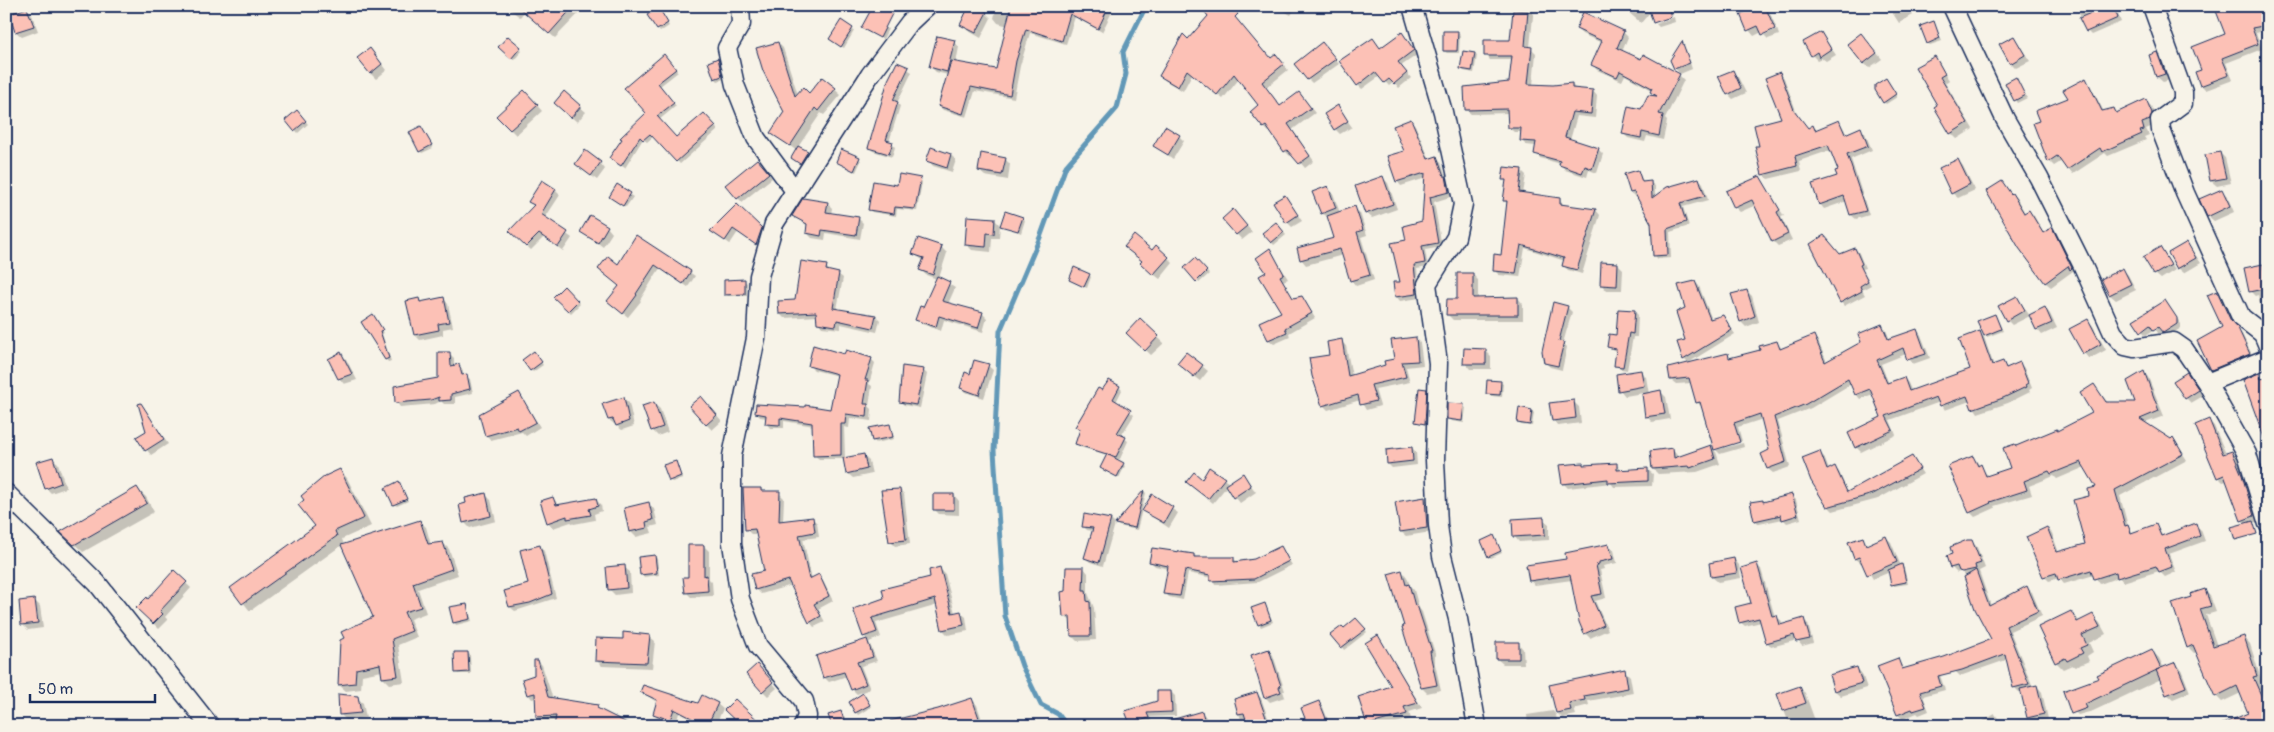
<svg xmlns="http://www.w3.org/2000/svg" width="2274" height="732" viewBox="0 0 2274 732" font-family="Pangolin,sans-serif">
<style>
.shadow{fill:#0003}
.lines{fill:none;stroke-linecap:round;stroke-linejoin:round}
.stream{stroke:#6298b7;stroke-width:5}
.building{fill:#fcc1b6;stroke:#1b2f5e}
.minor-casing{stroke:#1b2f5e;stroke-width:21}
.minor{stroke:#f7f3e8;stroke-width:18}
</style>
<rect width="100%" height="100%" fill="#f7f3e8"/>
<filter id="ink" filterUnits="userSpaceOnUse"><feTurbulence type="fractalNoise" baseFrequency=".02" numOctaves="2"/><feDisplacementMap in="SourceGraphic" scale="10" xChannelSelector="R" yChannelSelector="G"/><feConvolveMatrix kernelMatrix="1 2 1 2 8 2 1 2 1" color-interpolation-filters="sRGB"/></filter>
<g filter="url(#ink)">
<path class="shadow" d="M117,6H136L137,9L122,13Z
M505,6H586L555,38L524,12L520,17Z
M1048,6H1115L1102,32L1075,17L1066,44L1030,33L1020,66L1014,98L975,91L967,117L943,110L939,106L948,75L936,72L931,67L954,41L959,47L956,63L997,70L1008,26L998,23L994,18L996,10L1043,21Z
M1275,6H1297L1291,15Z
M1517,6H1534L1530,47L1536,53L1533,85L1553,86L1571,84L1576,89L1593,91L1597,96L1595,118L1577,116L1570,140L1598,149L1603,154L1597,173L1589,170L1587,177L1565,170L1561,164L1540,158L1536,153V146L1526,145L1522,141V132H1514L1509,128V113L1471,114L1466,110L1510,83L1513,60H1490L1486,55L1511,41Z
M1621,6H1670L1673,15L1656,21V23L1651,11L1641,23Z
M1764,6L1769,11L1776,27L1764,33V35L1762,32L1754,36L1749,30L1742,15Z
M1888,6H1908L1913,15L1899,23Z
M2095,6H2115L2121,22L2091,35L2087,31L2079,13Z
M2268,6V30L2256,33L2262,49L2226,63L2233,80L2206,90L2201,85L2196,73L2203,71L2227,35Z
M27,9L32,15L38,31L22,37L16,32L10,15Z
M661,12L669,26L660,32L658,29Z
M986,13L991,18L981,38L967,30L961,25Z
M1674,17L1675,22L1659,27L1656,24Z
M1933,22L1942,41L1930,45L1928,43Z
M885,27L888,29L883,39L863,28Z
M852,29L854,31L844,48L833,41Z
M1577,29L1623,32L1628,37L1622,52L1679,75L1684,80L1665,119L1667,121L1663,140L1647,136L1645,142L1628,138L1623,133L1656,97L1651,92L1652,90L1625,75L1622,81L1597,70L1593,65L1602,43L1582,34Z
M1777,29L1779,35L1768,39L1764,35Z
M1457,32L1460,35L1459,53H1447L1444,51Z
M1402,33L1417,55L1401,66L1411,78L1399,88L1394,82L1389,86L1380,76L1362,89L1358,85L1380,49Z
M1821,33L1836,55L1826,61L1822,58L1817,60L1812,55Z
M2014,37L2030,61L2016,68L2011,63Z
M508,38L522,51L514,60L499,47Z
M1188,40L1265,55L1271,59L1280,60L1288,70L1266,88L1281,107L1299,94L1315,113L1292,130L1314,161L1305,168L1293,154L1290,156L1285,151L1271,131L1269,132L1264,127L1251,112L1259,105L1239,79L1223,99L1192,74L1183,91L1166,81L1161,76Z
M1866,40L1882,59L1869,68L1864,63Z
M778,43L783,48L798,95L809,94L822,78L841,95L824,115L821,113L798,147L810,155L803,165L795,160L797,151L772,133L785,112Z
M1681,45L1686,50L1692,69L1680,74L1675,68Z
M1326,48L1339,64L1312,83L1308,79Z
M1475,54L1477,56L1474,73L1464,71L1461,68Z
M2157,54L2163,59L2170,80L2163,82L2157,77Z
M375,55L387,70L376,79L370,73Z
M1934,57L1949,80L1945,83L1973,129L1957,139L1951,133L1938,106Z
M667,59L678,72L660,86L676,106L659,120L676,138L704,115L718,130L680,164L654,136L647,142L643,139L625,168L614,161L647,113L626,88Z
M718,60L724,79L718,81L715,78Z
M898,63L912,72L897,103L900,106L889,142L895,147L892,157L873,151L869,147Z
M1733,72L1738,77L1746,93L1733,99L1728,94Z
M1780,74L1784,78L1798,116L1808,129L1813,126L1817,130L1839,121L1847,134L1860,129L1865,133L1872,150L1851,159L1869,215L1856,219L1851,215L1847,201L1824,209L1820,204L1838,177L1839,170L1831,150L1799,161L1801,171L1768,179L1763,174L1760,147L1783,118Z
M2016,79L2027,98L2017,103L2015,100Z
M2085,80L2090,85L2104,112L2114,109L2118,113L2145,101L2151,106L2157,119L2155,125L2146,129L2149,135L2144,137L2146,140L2108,156L2105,153L2073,174L2062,161L2054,166L2049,161L2040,121L2069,99Z
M1888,82L1897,97L1886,104L1884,102Z
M524,91L542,111L516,135L497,116Z
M1337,106L1352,127L1340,134L1335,129Z
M580,107L586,112L577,122L561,108Z
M297,112L308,124L298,133L287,120Z
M1410,120L1415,125L1430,160L1437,158L1441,162L1446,178L1450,181L1453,196L1434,202L1442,247L1425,250L1428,267L1417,269L1420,298L1400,301L1396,296L1402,283L1407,241L1423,222L1426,178L1401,186L1397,181L1405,152Z
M421,127L433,148L422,153L420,151Z
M1179,136L1184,141L1173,159L1155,146Z
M2220,153L2225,158L2231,183L2217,186L2211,181Z
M951,155L956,160L952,172L933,166L928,160Z
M859,158L861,161L856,172L837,162Z
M1005,159L1010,164L1008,180L985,176L979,171Z
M1958,160L1963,166L1975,190L1958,198L1952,193Z
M600,163L605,169L597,180L582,169Z
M762,165L772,178L742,202L738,198Z
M1521,170L1526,175L1523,194L1560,199L1564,206L1596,210L1600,215L1582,274L1568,270L1563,265L1565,261L1525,248L1520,277L1499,275L1494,270L1502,256L1508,204L1504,200L1507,183L1504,179Z
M1638,171L1644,183H1651L1655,186V197L1699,179L1703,183L1708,200L1683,207L1689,226L1670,232L1671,258L1658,259L1654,255L1652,223L1638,196L1635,197L1631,193L1626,175Z
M1759,177L1784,216L1781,217L1792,240L1778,246L1773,241L1756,205L1740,212L1735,207Z
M1383,178L1388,183L1397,209L1372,218L1366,213Z
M920,179L922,182L917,211L897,209L896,216L872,212L869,209L898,186Z
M2001,182L2017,199L2025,213L2029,211L2034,216L2044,234L2052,229L2056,233L2076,273L2073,271L2051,287L2046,283L2020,248Z
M617,186L633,197L626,207L612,199Z
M1327,187L1333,193L1340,213L1354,208L1360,213L1367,235L1361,237L1374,280L1356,286L1351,280L1343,255L1306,265L1301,259L1336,239L1329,218L1322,213Z
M555,190L560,195L545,218L572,238L563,251L544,237L531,250L511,231L535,206L530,202Z
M2221,190L2227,196L2234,212L2214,221L2208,216Z
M1285,196L1302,221L1292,227L1287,222Z
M827,203L832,208L831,214L858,218L863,223L860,239L826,233L825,240L812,238L807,233L808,226L794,215Z
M737,205L765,233L760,247L738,232L730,244L712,231Z
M1238,216L1252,232L1242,240L1223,219Z
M1022,218L1025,220L1021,233L1002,225Z
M995,220L1000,225L999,238H992L991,252L972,250L966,244Z
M1278,226L1286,235L1274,245L1264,233Z
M607,227L612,233L603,247L582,231Z
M637,237L695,276L688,287L660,268L640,300L641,301L628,317L613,305L620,286L618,266Z
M2187,243L2201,263L2184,273L2178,268Z
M941,247L947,253L939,278L955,288L948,304L982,313L987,318L983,332L944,320L941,331L922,324L917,319L937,279L926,275L921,270L924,261L914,254Z
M2160,248L2175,270L2161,279L2155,274Z
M1855,249L1859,253L1865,268L1862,269L1871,285L1862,290L1865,295L1844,306L1841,302L1840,255Z
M1270,250L1288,279L1283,281L1294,299L1302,297L1315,318L1289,333L1290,337L1274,344L1269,340L1283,312L1268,273Z
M1152,252L1168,258L1173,263L1160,279L1147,269L1143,262Z
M1195,260L1209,274L1199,283L1186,268Z
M1618,264L1623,269L1622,290H1606L1601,284Z
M2268,264V324L2263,319L2258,295L2255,296L2250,291L2245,269Z
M826,267L831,272L838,274L843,278L837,309L876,316L880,320L877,332L841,324V329L822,327L818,322V316L784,318L780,314L796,301Z
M2123,270L2128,275L2136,290L2116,300L2110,295L2103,280Z
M1472,274L1478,280V299L1518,298L1523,304V320H1453L1448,315L1458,300Z
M1089,275L1091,277L1087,288L1070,280Z
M745,281L747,283V296H728L726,294Z
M1695,282L1699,286L1712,320L1723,317L1735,334L1688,363L1684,359L1687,340L1686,309Z
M564,288L580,304L571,313L555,297Z
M1747,291L1752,296L1759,322L1746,327L1741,322L1733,295Z
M2217,292L2222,297L2236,328L2242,334L2254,359L2217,374L2212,369L2223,328Z
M2017,297L2030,316L2045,308L2050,314L2057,328L2042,335L2037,329L2030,316L2012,325L2007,320Z
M443,298L448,304L453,327L443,329V335L420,340L415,335L419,299L422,303Z
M2165,301L2181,324V328L2167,337L2162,332L2159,334L2155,329L2146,335L2142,331Z
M1567,307L1572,312L1563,343L1567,347L1562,370L1550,367L1545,362Z
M1634,311L1638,315L1637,337H1633L1627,370L1620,369L1616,365L1617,352L1608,347L1618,337Z
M1995,315L2003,331L1987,337L1985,335Z
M375,318L384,333L382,334L391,361L388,362L362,323Z
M1140,320L1164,343L1151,355L1128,333Z
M2088,320L2093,326L2106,350L2089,359L2084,353Z
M1882,325L1886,330L1890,340L1917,330L1921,335L1930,358L1913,364L1906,354L1881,364L1889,384L1904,378L1908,383L1912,392L1971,370L1979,333L1984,337L1994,366L2002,362L2008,369L2020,364L2024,368L2032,388L2029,390L2030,392L2008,403L1978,413L1970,401L1945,410L1940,402L1890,420L1896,435L1861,452L1856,447L1882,418L1873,394L1860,399L1856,394L1851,384L1811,408L1778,421L1790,467L1773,473L1768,469L1771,451L1763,419L1738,427L1742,441L1716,448V450L1703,408L1698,403L1692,383L1676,384L1671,380L1728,355L1732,359L1761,351L1777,343L1782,349L1814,337L1818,341L1827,362L1863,342Z
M1415,338L1420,343L1423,365L1406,367L1410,382L1375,389L1380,406L1366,410L1360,400L1328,410L1323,405L1331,356L1341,341L1346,346L1352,376L1387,366Z
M1485,350L1491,356V369H1470L1465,363Z
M1186,353L1208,371L1200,381L1184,369Z
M341,354L346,359L357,380L344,384L339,378Z
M450,354L454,358V366L459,365L462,369L464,376L470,379L473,393L455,397V404H444L441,401L435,404L400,407L397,403L440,379Z
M536,355L543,365L533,372L531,370Z
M845,356L871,359L875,363L869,384L872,386L869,406L872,409L871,421L850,418L849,428L844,427L845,459L863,455L869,461L872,474L853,478L847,473L844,459H819L814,455V426L784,421V428H770L766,423L767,418L760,417L756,413L831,410L838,376L814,370L810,366Z
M988,366L993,370L984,398L965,392L961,388L970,376Z
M923,370L927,374L920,408L904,405L900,401Z
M1640,371L1646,377L1649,394L1661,392L1666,397L1670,419L1652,422L1646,416L1643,393L1625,396L1620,390Z
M2143,373L2148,377L2164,416L2145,423L2170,440L2173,439L2187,460L2120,496L2128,526L2133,533L2156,525L2163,537L2196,525L2201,530L2205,541L2169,554L2176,572L2165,577L2159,571L2123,582L2119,577L2100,584L2094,575L2064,584L2059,578L2049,581L2044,576L2047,528L2052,533L2059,553L2086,544L2091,497L2097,488L2085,467L2057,479L2054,476L2029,486L2032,495L1994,506L1995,508L1975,517L1970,512L1973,457L1988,476L2012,469L2017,447L2058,432L2094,413V385L2108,403H2137Z
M2187,374L2203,396L2191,403L2186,398Z
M1500,382L1503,384L1502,397L1490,396L1487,394Z
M1119,387L1122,390L1116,402L1134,415L1121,436L1128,441L1120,459H1114L1125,466L1119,478L1101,468L1108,455L1080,447L1077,443L1081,430L1077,427L1103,392Z
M1426,390L1428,393L1427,425L1416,422Z
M519,394L540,427L526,436L522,432L491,440L486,435Z
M623,398L629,403L634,426L622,430L609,420Z
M1573,401L1579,407L1581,423L1558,426L1553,420Z
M706,403L722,421L712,430L706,424Z
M141,404L168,444L151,455L137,438L147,431Z
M654,404L660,409L668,432L658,436L652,430Z
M1463,406L1466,408L1464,423L1451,421L1448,419Z
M1532,411L1534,413L1532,426L1521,425L1518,422Z
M2209,421L2214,426L2226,454L2231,452L2237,457L2247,482L2259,521L2247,525L2242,520L2227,481L2223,482L2218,477Z
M890,425L894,439L876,443L873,440Z
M1743,443L1744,447L1720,454L1716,450Z
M1710,447L1716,452L1720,464L1697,472L1658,474L1653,469L1673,450L1679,458Z
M1412,448L1416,452L1417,465L1392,468L1388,464Z
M1820,453L1824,457L1829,470L1835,468L1839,472L1848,493L1912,458L1923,474L1878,499L1833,511L1828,506Z
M52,458L58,463L66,488L51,493L46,488Z
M675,462L683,479L672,482L670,480Z
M1583,464L1585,466L1617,465L1622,471L1648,470L1653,474L1652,486L1614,487L1611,483L1568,488L1563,483Z
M2268,464V481L2263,466Z
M1210,469L1229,483L1243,475L1256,492L1240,503L1227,486L1213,503L1192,486L1202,480Z
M340,470L347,478L371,526L342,539L344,545L420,521L426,527L431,545L443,543L449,549L458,575L418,589L426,613L410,619L417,637L398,645L404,682L389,684L383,678L382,671L362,675L361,689L346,691L339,685L374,617L342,545L250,611L232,588L317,526Z
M399,483L408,501L397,506L394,504Z
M137,489L146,497L154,512L83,552L62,532Z
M761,489L764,492L779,493L784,498L783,522L812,518L817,523L819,537L803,539L812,579L818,576L823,581L833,601L818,609L825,622L814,627L810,622L792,585L761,594L756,589L765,572L758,534H751L746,529Z
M900,490L904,494L910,544L895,546L891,542Z
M1144,491L1146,493L1137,530L1119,526L1117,524Z
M485,494L491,500L496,521L470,528L464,522Z
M954,495L959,501V515L939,514L934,509Z
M1152,496L1178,513L1169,528L1144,511Z
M1792,496L1796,500L1801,519L1787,523L1783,519L1759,524L1755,520L1762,501L1765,503Z
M553,498L559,506L595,499L601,505L602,511L594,514L595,520L574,524L571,522L553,528L548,522Z
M1425,498L1429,503L1431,532L1406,536L1401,532Z
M648,504L654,509L658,525L650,527L652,533L636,537L631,532L625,509Z
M1085,515L1111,520L1115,524L1103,566L1090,562L1085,558L1093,531L1087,530L1083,526Z
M1543,519L1549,524V540L1519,542L1514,536Z
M1493,537L1502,553L1491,558L1489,556Z
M1886,537L1891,542L1901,566L1904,568L1908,584L1894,586L1890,572L1873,579L1863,562L1860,563L1855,559L1850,542L1863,539L1868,545Z
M1972,542L1977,547L1985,568L1979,571L1991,606L2027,588L2032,592L2042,616L2010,631L2033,687L2037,686L2042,692L2048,719L2033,722L2028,717L2022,691L2019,692L2014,687L2006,660L1960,676L1955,671L1993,640L1966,577L1961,571L1957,573L1951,567L1954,554Z
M540,546L544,551L556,598L515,611L510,607L529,585Z
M704,546L709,551V579L712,582L713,596L691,597L686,592L689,578Z
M1609,546L1614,550L1617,563L1603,566L1604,569L1600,570L1606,598L1595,601L1608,630L1590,638L1585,633L1572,580L1535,585L1530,581L1568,560Z
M1281,547L1292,565L1258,582L1215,585L1212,578L1188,573L1183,600L1169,597L1165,593L1169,569L1155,566L1151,562L1194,555L1197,558H1233L1237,562L1254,561Z
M655,556L657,559L659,575L644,577L642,574Z
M1734,559L1739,565L1741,578L1718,582L1712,577Z
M1756,565L1761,569L1775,617L1781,620L1783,626L1804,620L1808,624L1813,643L1802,646L1797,640L1771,647L1767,642L1761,622L1745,626L1740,622L1753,604Z
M624,567L630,572L631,593L615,595L609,589Z
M939,568L945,574L955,613L960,612L966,617L968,631L948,635L943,630L938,605L876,623L881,637L869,642L877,661L861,666L870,689L857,694L852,689L847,676L829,682L824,677L817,656L868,640L864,636L854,610L886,598L932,577Z
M1084,568L1088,573V593L1094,608L1096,640L1077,641L1072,636L1071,621L1064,616L1066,593Z
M1402,571L1407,577L1410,586L1414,590L1419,608L1422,612L1436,656H1434L1435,664L1441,690L1427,693L1422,688L1389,575Z
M174,572L191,588L165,617L168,620L159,629L138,608L148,601Z
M2204,590L2210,596L2216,612L2206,615L2217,646L2244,637L2250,644L2262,682L2259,683L2268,705V726H2228L2250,714L2241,693L2222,702L2216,696L2197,652L2194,653L2188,647L2192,598Z
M35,601L40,606L43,628L28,630L22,624Z
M1265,604L1273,622L1261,627L1259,624Z
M467,605L472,621L456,625L454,622Z
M2071,612L2080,622L2093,616L2100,623L2106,634L2089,643L2093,652L2087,656L2089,661L2075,667L2072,665L2063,669L2056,662Z
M1356,619L1367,632L1344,650L1342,647L1344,630Z
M649,636L655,641L652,668L602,666L597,661L624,640Z
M1377,637L1382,642L1422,708L1409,712L1411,719L1386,726L1368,724L1393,687Z
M1518,643L1523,649L1524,664H1503L1497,659Z
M1269,650L1273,655L1285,691H1283L1285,697L1270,702L1265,697Z
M2151,650L2159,658L2164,668L2176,663L2181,669L2190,692L2173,699L2167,694L2161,679L2093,711L2078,715L2070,707L2100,679Z
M468,653L470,655L471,674H458L456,672Z
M1898,660L1904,669L1937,666L1945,690L1923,696L1929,711L1919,715L1917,713L1903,719L1898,715Z
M538,661L542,665L553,699L578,704L556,721H542L537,717L536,698L532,699L528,694L535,676Z
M1857,668L1862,674L1867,688L1841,696L1835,691L1831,676Z
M1624,670L1630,676L1633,693L1588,701L1589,705L1574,709L1576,715L1562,718L1557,713L1550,686Z
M762,671L777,688L768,696L763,691Z
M1799,687L1805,693L1817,726H1790L1778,695Z
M642,692L699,704H717L723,709L715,726H704L679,713L676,724L660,719L654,714L658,703Z
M1171,692L1175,696L1176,716L1150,717L1152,722L1141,726H1133L1131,724Z
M1257,694L1261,698L1271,726H1243L1235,700Z
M863,695L871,707L858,715L856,712Z
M339,696L357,698L363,703L366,718L346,720L341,715Z
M972,699L977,705L983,723L976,726H900Z
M1319,702L1323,707L1330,726H1309Z
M1553,711L1556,715L1558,726H1528L1527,715Z
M840,712L846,718L848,726H833Z
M1201,712L1206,717L1208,726H1186Z
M1995,714L2003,726H1985L1983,721Z
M1348,723L1351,726H1341Z"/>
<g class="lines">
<path class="stream" d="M1067,726L1058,714L1041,705L1022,666L1005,616L994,451L1000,331L1041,235L1066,166L1117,108L1126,74L1123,52L1146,6"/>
</g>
<path class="building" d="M517,6H574L549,34Z
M873,6H896L880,38L861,28Z
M969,6H976L987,12L976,33L960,25Z
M1011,6H1109L1098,29L1070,14L1062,41L1026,29L1016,61L1010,95L971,87L963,114L938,106L951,61L996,69Z
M1200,6H1232L1238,14L1235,17L1265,53L1266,52L1271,58L1276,54L1284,64L1262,82L1280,106L1299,92L1311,108L1288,124L1310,156L1299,164L1287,150L1284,152L1266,126L1263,128L1250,112L1258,105L1234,74L1217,95L1187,70L1178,87L1159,76L1183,34L1188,39L1208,16Z
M1648,6H1668L1671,17L1653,23Z
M1759,6H1765L1775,29L1762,35L1758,26L1747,31L1740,14Z
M2096,6H2113L2118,18L2086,32L2079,18L2098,10Z
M2229,6H2268V25L2252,28L2258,44L2222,58L2229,75L2200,86L2195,72L2201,70L2192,47L2225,34L2216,11Z
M27,8L34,26L15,32L9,14Z
M659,8L668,23L657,30L647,15Z
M1513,10L1528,11L1525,46L1532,47L1528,84L1553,85L1572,83V88L1593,90L1591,114L1572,112L1565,137L1599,148L1592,169L1585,166L1582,173L1559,165L1560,161L1534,154L1536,142L1520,141L1521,128H1508L1507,109L1465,110L1464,87L1509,82L1512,56H1484V40H1510Z
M1583,12L1624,31L1617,48L1641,59L1643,54L1680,74L1659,114L1663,115L1659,136L1642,132L1641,138L1622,134L1628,106L1641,109L1648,95L1657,96L1650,92L1652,88L1620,71L1617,77L1591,65L1602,41L1576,29Z
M841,20L853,28L841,47L829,39Z
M1934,21L1940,38L1927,44L1920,26Z
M1443,31H1458L1457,51H1443Z
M1402,32L1414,50L1398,62L1407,73L1394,84L1389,79L1384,83L1375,72L1357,86L1339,61L1373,38L1380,48Z
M1821,32L1831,49L1819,57L1817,52L1811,56L1803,42Z
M1861,33L1877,53L1863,64L1847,44Z
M508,36L521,47L511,59L498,47Z
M937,36L955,40L947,72L929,67Z
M2014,36L2025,55L2010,64L1999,44Z
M1682,41L1690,63L1674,69L1670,60Z
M778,42L795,96L803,87L809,93L822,77L836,88L818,111L815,108L790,146L770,133L784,112L763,71L756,48Z
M1322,42L1336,59L1307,80L1294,64Z
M370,48L382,64L370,74L357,58Z
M1463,51L1475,53L1472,71L1460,69Z
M2157,52L2165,74L2156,77L2149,55Z
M664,54L676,69L658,83L674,103L657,116L676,137L704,113L716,126L676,162L650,134L643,140L640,137L621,166L609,158L622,139L620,138L646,113L624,88Z
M1935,56L1945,74L1940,77L1968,123L1950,134L1934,107L1937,105L1915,67Z
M718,58L722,76L714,79L708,62Z
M897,62L909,67L893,100L898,102L886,140L893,142L889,154L868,148L888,80Z
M1733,70L1741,88L1727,95L1718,76Z
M1780,72L1794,110L1808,128L1813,125L1815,130L1839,120L1845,134L1861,127L1868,146L1847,154L1866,211L1850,215L1844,196L1819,205L1812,184L1837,176L1835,171L1838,170L1828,145L1795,156L1797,166L1762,175L1755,146H1759L1754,125L1781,118L1765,78Z
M2016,77L2025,95L2014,101L2005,83Z
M1886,78L1896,94L1883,103L1875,90V85Z
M2086,78L2102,111L2114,108L2116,113L2146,99L2152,113L2150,120L2142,123L2144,130L2140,131L2142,134L2102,152L2100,148L2067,170L2057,156L2048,162L2033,123L2039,121L2035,111L2068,98L2063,90Z
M524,90L538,105L510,130L496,116Z
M564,91L581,106L571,118L554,103Z
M1338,105L1348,121L1334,130L1324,114Z
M297,110L306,121L294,131L285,120Z
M1411,119L1428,159L1437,156L1444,176H1446L1449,192L1430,197L1438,243L1422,246L1425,263L1414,265L1417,294L1395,297L1393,282H1400L1391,243L1406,240L1403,226L1422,221L1425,173L1396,182L1387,156L1404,151L1393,126Z
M421,126L432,145L419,152L409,132Z
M1165,126L1180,135L1168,155L1153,146Z
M798,146L808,151L800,164L791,158Z
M931,147L951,154L947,168L926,161Z
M841,149L860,157L854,171L836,162Z
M585,150L601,162L591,176L575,164Z
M2220,152L2226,178L2210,181L2205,155Z
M981,153L1006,158L1002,175L978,171Z
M757,159L769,173L737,199L725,185Z
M1958,159L1970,184L1951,194L1939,168Z
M1504,167L1522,169L1519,192L1560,198V204L1596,209L1577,270L1562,266L1564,258L1521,245L1516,273L1493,271L1494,254L1501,255L1507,201H1503L1506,180H1502Z
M1638,170L1642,182L1651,181L1652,198L1667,187L1699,178L1705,196L1680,203L1686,222L1667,229L1668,255L1653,256L1651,223L1634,192L1630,193L1624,174Z
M899,174L921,178L915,209L895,207L894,214L868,210L873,181L897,185Z
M1383,176L1393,204L1365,214L1355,186Z
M1760,176L1780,210L1777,212L1788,234L1772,242L1752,200L1734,208L1726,191Z
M542,180L556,189L541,214L568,232L558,247L539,234L526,247L509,231L534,205L528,202Z
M2002,181L2011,194L2012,193L2024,213L2029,210L2043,233L2052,227L2072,268L2070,270L2068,266L2045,283L2019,248L1986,191Z
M617,184L631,193L623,206L609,197Z
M1328,186L1336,208L1321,214L1312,192Z
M2222,189L2230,206L2207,217L2199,199Z
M1285,195L1298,215L1286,223L1273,202Z
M803,198L828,202L826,212L859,217L856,235L822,230L821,236L806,233L807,224L792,216Z
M737,204L762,228L756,245L733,229L725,241L710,231Z
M1355,206L1363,230L1357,232L1370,275L1350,281L1340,249L1300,260L1297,248L1334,238L1327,216Z
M1233,209L1247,226L1236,235L1222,219Z
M1005,211L1023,217L1018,231L1000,226Z
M590,215L608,226L598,243L580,232Z
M967,216L995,218L994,234L987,233L986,247L965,245Z
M1276,222L1284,232L1271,243L1262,233Z
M636,235L691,271L683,284L655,265L636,294L637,295L623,314L607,301L619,286L598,269L608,256L618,264Z
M1134,235L1152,250L1156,245L1169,257L1153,275L1140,263L1142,261L1124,247Z
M1824,235L1840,254L1855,248L1862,264L1860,265L1868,281L1860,286L1862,291L1840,303L1810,244Z
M918,238L942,246L933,275L919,270L924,258L912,254Z
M2187,242L2196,258L2177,269L2168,253Z
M2160,247L2171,265L2154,275L2143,257Z
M1270,248L1284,274L1280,276L1293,298L1302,296L1312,313L1285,328L1287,332L1268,340L1259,322L1281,312L1259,276L1266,272L1256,258Z
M1195,258L1207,271L1196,282L1184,268Z
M801,261L827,265L826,270L839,273L833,308L876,315L873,328L837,320L836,326L817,323L816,312L779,314L778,301L795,300Z
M1601,262L1618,263L1617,286L1600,285Z
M2263,264L2268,288L2249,292L2244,268Z
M1074,267L1090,274L1084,287L1069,280Z
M2123,268L2131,284L2109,295L2101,279Z
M1457,273H1473V298L1518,297V315H1446L1447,299H1457Z
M937,276L950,282L942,301L983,312L978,328L939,316L936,327L915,320L920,306L923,307Z
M745,279V294L724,295V280Z
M1695,281L1710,319L1723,315L1732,330L1683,360L1677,342L1685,340L1676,312L1685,308L1678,285Z
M564,286L578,301L568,311L553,297Z
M1747,290L1755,316L1740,322L1731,294Z
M2217,291L2231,321L2238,328L2250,354L2211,370L2197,341L2222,327L2207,295Z
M2017,296L2025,310L2006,321L1998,306Z
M444,297L449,322L438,324L439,330L414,335L406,301L419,298L420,302Z
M2165,300L2177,318V324L2163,333L2158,327L2153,330L2150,325L2141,332L2133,320Z
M1553,302L1568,306L1559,341L1564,342L1558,366L1544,363L1542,351Z
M2045,307L2052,323L2036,330L2029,315Z
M1618,309L1635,310L1633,334L1629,333L1623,367L1614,366L1616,349L1607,347L1609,334L1616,335Z
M373,314L383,330L380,331L389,358L385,360L361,322Z
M1995,314L2001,329L1984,336L1977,321Z
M1140,318L1159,336L1145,351L1126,333Z
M2088,319L2101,344L2083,354L2069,329Z
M1882,324L1888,339L1917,329L1926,354L1907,360L1903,348L1877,360L1887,383L1904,377L1909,391L1970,369L1959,339L1980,331L1992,365L2003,361L2006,368L2020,362L2028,383L2025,385L2026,387L2003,398L1972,409L1967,396L1940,406L1936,397L1886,416L1893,430L1855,448L1848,433L1881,417L1870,389L1855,395L1848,379L1806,404L1774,417L1786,462L1767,469L1761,454L1769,450L1760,414L1734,423L1740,442L1714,450L1700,402L1696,403L1689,378L1670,380L1668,368L1728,353L1729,358L1760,350L1759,346L1777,341L1780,349L1814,335L1825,362L1861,342L1858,334Z
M1416,337L1418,361L1402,362L1406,377L1371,385L1376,401L1360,405L1358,395L1322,406L1312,376L1309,358L1329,355L1327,342L1342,339L1348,376L1385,365L1384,361L1394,359L1391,340Z
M813,345L844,354L846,350L872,358L865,380H868L864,404H868L867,417L846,414L845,424H841V455L813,456L812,423L780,418V425L765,424L766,415L755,413L756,404L805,407V405L830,409L837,374L808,366Z
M1464,348L1486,349V364H1463Z
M534,351L542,362L530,371L522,360Z
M341,352L352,374L338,379L328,359Z
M438,352H450L451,366L459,364L462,375L467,374L470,389L451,394V400L439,401V397L431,400L395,403L394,386L438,378Z
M1186,352L1203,365L1194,377L1177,363Z
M974,360L989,364L979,395L960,388L965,372L970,374Z
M902,366L924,369L916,405L899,402Z
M1641,370L1644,386L1618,391L1616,374Z
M2144,371L2159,411L2140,419L2171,439L2173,437L2183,454L2115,490L2125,526L2128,525L2131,533L2156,524L2161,536L2196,523L2200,536L2165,549L2172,567L2159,572L2156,566L2117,578L2116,572L2094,579L2091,570L2058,580L2056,573L2043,577L2026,537L2047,527L2057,552L2085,544L2073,500L2089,496L2088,489L2096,487L2081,462L2051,474L2049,471L2024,481L2027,490L1990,502L1991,503L1969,513L1948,466L1973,456L1978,466L1981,464L1986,476L2010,468L2003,448L2015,444L2016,446L2057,429V431L2092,413L2080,393L2094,384L2106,402H2135L2127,381Z
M2187,372L2199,390L2185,399L2173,381Z
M2259,373L2261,379L2268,377V442L2266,443L2243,380Z
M1109,380L1120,386L1113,399L1131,410L1117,433L1126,437L1116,457L1075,444L1080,429L1075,427L1098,388L1102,390Z
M1487,380L1501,381L1500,395L1486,394Z
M1419,388L1427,389L1425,424L1415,422Z
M1661,390L1665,414L1645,417L1642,394Z
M519,392L536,422L519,431L517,427L485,436L479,414Z
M701,396L717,415L706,425L689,406Z
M624,397L629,421L616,426L613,419L608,420L602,404Z
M1574,400L1576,418L1552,421L1549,403Z
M654,402L663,427L651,431L642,406Z
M141,403L164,439L145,451L136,437L146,431L138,404Z
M1447,403L1464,404L1462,421L1447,419Z
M1519,407L1532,410L1530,425L1517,423Z
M2209,419L2223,454L2232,451L2242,475L2254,516L2241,521L2224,475L2217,478L2195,425Z
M890,424L893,437L872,441L869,428Z
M1711,445L1715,459L1690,468L1689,466L1652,469L1650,451L1673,448L1674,458Z
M1412,447L1413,461L1387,464L1386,450Z
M1820,451L1827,470L1835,466L1847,492L1912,456L1920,469L1873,494L1827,507L1811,481L1802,458Z
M864,454L867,469L846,474L843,458Z
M1107,454L1124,463L1117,477L1100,468Z
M53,457L61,483L45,489L36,462Z
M676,461L681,476L669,481L663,465Z
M1583,463V465L1617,463V470L1648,468V481L1608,483V479L1562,484L1559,465Z
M1209,467L1225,478L1208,499L1186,482L1194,472L1202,479Z
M340,469L364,518L335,531L337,536L242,604L230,588L315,526L298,505L304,500L301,496L325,476Z
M1243,473L1251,486L1233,498L1225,485Z
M399,481L407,499L393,505L385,488Z
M137,487L147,503L74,545L60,532Z
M743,488H761V491H780L779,521L813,517L815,532L799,535L809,579L819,574L829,596L814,604L821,616L809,623L788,580L755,590L751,574L764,571L755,529L745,530Z
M900,489L906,540L889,542L881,490Z
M1144,490L1135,528L1115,524Z
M486,493L491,516L463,523L459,505L466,503L465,498Z
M933,494H954V510H933Z
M1152,494L1173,507L1164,523L1142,511Z
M1792,494L1798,515L1782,520L1781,515L1754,521L1750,502L1763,500V502Z
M553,497L556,505L596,498L598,506L589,509L591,515L567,519V516L547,523L540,501Z
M1425,497L1427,528L1400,532L1395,502Z
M649,502L653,520L646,522L647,528L629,532L624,508Z
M1084,514L1111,519L1099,563L1084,558L1093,528L1082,527Z
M1544,517L1545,535L1513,537L1512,519Z
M420,520L428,544L443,542L452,569L413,583L421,607L404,612L412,631L392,639L398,676L382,678L380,664L356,669L355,683L338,685L340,640L344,638L341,632L373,617L341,545Z
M2253,521L2257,534L2235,540L2231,527Z
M1494,535L1501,551L1488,557L1481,541Z
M1886,536L1897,562L1867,575L1859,557L1854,559L1848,542L1863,537L1866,545Z
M1967,540H1972L1981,563L1975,565L1976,569L1962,572L1959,571L1957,566L1950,568L1946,556L1952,554L1950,547Z
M1609,544L1613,559L1599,562V564L1596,565L1602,594L1591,596L1604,625L1584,634L1579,622L1570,575L1529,581L1526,565L1566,559L1565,553Z
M540,545L552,594L530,603L509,607L504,591L528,584L520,550Z
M688,545H704V576L707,575L708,591L685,593L683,577H688Z
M1281,546L1289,561L1254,579L1210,581V575L1185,570L1180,596L1163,594L1168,566L1149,562L1152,548L1194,554V557H1234V562L1254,559Z
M655,555L657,573L640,575L638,557Z
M1734,558L1737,573L1711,577L1709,563Z
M1757,563L1772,616L1777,615L1780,625L1804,618L1810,639L1796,642L1794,635L1766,643L1759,618L1739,623L1735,607L1751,603L1741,568Z
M1902,564L1906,582L1891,585L1888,570Z
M625,565L627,588L608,590L606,567Z
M940,567L952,613L961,611L964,625L942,630L935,599L872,618L877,632L863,637L853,609L884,598L882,589L930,577L929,570Z
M1066,567H1084L1083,590H1086L1087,601L1090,602L1091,636H1071L1070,616L1063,617L1061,592L1065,591Z
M174,570L187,582L160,611L163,614L153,624L136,608L147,597L148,599Z
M1402,570L1406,585L1409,584L1415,606L1417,605L1432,651H1430L1431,658L1437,685L1421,688L1402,627L1404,626L1388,574Z
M1976,570L1989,606L2027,586L2038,611L2006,626L2029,684L2013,688L2005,654L1962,670L1938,676L1941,686L1920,692L1926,707L1913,711L1912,709L1897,715L1877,666L1898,658L1902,669L1944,657L1991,639L1975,609L1964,577Z
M2205,589L2211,606L2200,609L2213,646L2244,636L2257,676L2253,677L2268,711V722L2260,726H2218L2248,713L2237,686L2215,697L2193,645L2187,648L2172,603L2191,597L2190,594Z
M35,599L38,623L21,625L19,601Z
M1265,603L1271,620L1258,625L1251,608Z
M467,604L470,619L453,623L449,607Z
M2071,611L2077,622L2093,614L2100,627L2082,635L2087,645L2080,648L2083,653L2067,661L2065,658L2055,663L2038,627Z
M1356,618L1366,629L1341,648L1330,635L1342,626L1344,628Z
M623,632L650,635L647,663L595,661L596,638L623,639Z
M1378,635L1418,703L1404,707L1407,714L1367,725L1358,697L1391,686L1365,643Z
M867,639L873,657L857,662L866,684L851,690L844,672L823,678L816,656Z
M1496,642H1519V659H1496Z
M1269,649L1281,686L1279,687L1281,692L1264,698L1251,655Z
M2152,649L2161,668L2085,704L2087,708L2071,714L2063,691L2099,678L2097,675Z
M454,652H468L469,672L455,673Z
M534,660H538L548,697L598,705L597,708L633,726H554L556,716L536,717L535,693L527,695L522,679L534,675Z
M2176,662L2186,687L2166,695L2156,670Z
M757,664L773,682L762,692L746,674Z
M1857,667L1862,683L1834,691L1829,675Z
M1625,669L1628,688L1584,696L1585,700L1569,703L1571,710L1556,713L1549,685Z
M643,685L698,703L702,695L718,703L707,726L674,709L670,720L653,714L657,700L640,692Z
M2037,685L2044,714L2027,718L2020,689Z
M1800,686L1806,703L1783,711L1777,694Z
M1157,691H1171L1172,712L1147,713L1149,718L1130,724L1125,711L1157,701Z
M1257,692L1269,726H1248L1244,713L1238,714L1234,699Z
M863,693L870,705L855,713L849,702Z
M338,694L358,696L361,713L339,715Z
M972,698L979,718L955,726H953L951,720L928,726H891L890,721L938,709Z
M735,699L764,726H741L724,710Z
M1319,701L1329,726H1308L1301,708Z
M841,711L846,726H832L828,715Z
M1202,711L1206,726H1164V722Z"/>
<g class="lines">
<g class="minor-casing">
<path id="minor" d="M740,6L741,24L727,48L735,85L756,138L795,191
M1412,6L1443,112L1463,204L1456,237L1427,284L1438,363L1435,460L1438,525L1442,556L1458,619L1477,726
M1952,6L2005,119L2039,178L2082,264L2113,333L2125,346L2134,348L2174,342L2184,349L2207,383L2247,454L2268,524
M2152,6L2183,92V103L2160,120L2161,130L2185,193L2241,317L2263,334L2268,346
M2207,383L2268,358
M6,493L97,583L210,726
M803,726L807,716L804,701L758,646L740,599L732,543V456L756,338L759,276L774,224L870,75L910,22L927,6"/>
</g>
<use href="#minor" class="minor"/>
</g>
</g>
<rect width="2274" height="732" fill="none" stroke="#f7f3e8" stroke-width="25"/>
<rect x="12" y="12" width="2249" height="707" fill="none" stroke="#1b2f5e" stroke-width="2" filter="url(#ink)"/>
<path d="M30 694v8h125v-8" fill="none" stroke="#1b2f5e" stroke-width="2.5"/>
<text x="38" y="694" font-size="15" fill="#1b2f5e" stroke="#f7f3e8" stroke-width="4" paint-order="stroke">50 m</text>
</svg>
